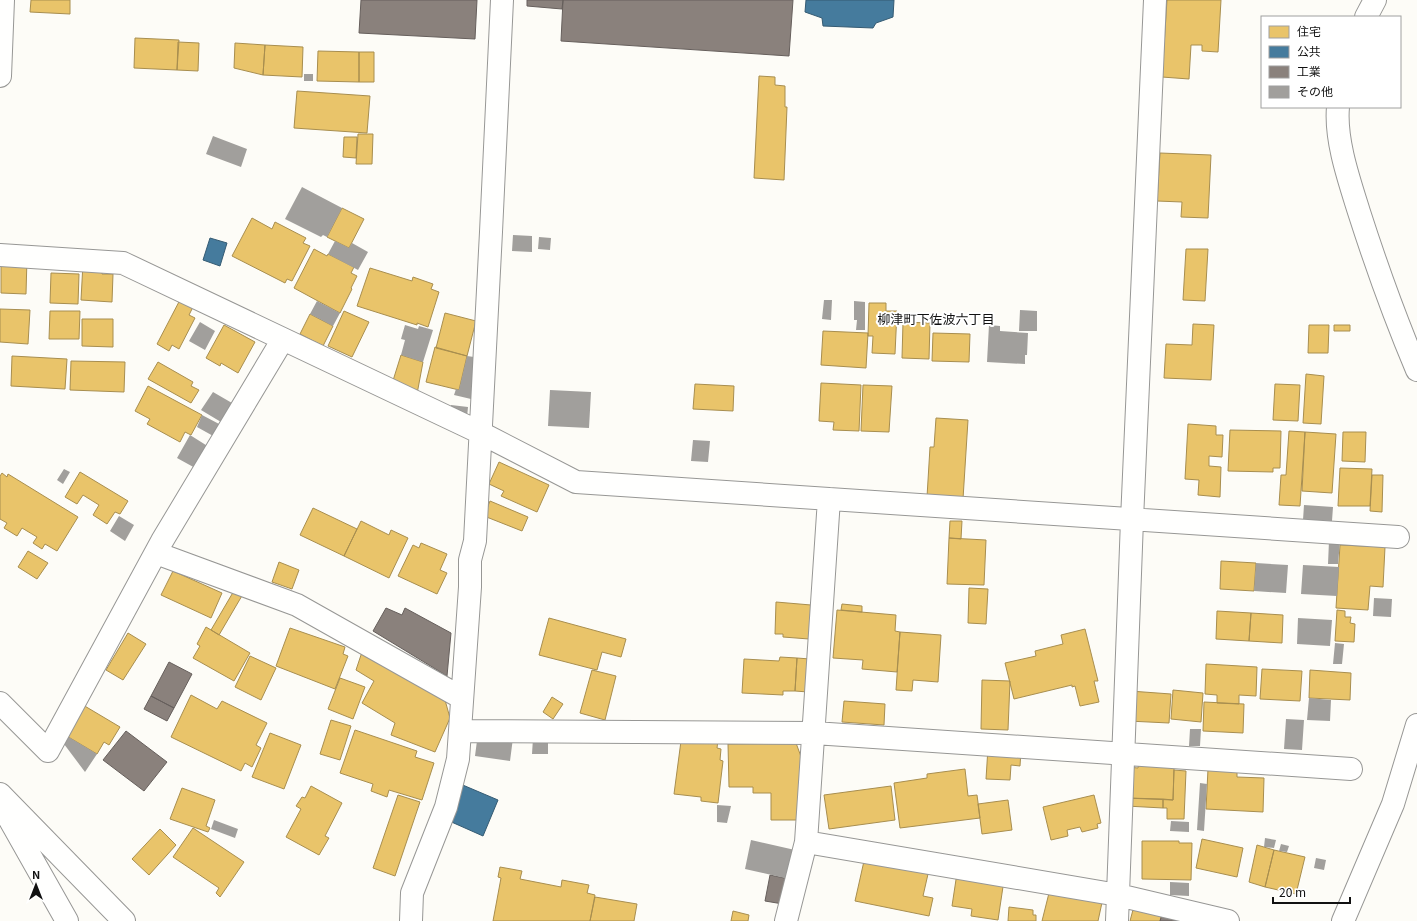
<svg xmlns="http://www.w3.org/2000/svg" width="1417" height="921" viewBox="0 0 1417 921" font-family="Georgia,'Noto Sans JP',serif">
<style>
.homes{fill:#e9c46a;stroke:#a88e4f}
.public{fill:#457b9d;stroke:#355b73}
.industry{fill:#8a817c;stroke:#665f5c}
.building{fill:#a19f9c}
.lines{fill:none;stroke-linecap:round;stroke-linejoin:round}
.minor-casing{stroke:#979795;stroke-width:24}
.minor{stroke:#fffffe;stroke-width:22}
.labels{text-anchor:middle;stroke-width:4;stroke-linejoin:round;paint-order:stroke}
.neighbourhood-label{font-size:13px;fill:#111;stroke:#fff}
</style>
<rect width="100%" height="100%" fill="#fdfcf7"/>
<path class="homes" d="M31,0H70V14L30,12Z
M1167,0H1221L1218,52L1202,51V45H1191L1189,79L1162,77Z
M135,38L179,40L177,70L134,68Z
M178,42L199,43L198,71L177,70Z
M235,43L265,45L263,75L234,68Z
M265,45L303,47L302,77L263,75Z
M318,51L359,52V82L317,81Z
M359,52H374V82H359Z
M759,76L775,77V85L785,86V107H787L784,180L754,178Z
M297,91L370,96L367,133L294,128Z
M358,134H373L372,164H356Z
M344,137H357L356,158L343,157Z
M1160,153L1211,155L1208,218L1181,217L1182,202L1157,201Z
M342,208L364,219L349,248L327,237Z
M252,218L272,229L275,222L306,238L303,243L310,246L292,281L287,279L285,283L232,256Z
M314,249L327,256L328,254L354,267L351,273L357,276L351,288L352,289L340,313L294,288Z
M1186,249H1208L1205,301L1183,300Z
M1,258H27L26,294L1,293Z
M83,263H103L102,274H113L112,302L81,300Z
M370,268L412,281L413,277L433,284L431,289L439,292L428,327L417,323V325L357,306Z
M51,273L79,274L78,304L50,303Z
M182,296L195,303L189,315L195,318L179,349L172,345L169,351L157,344Z
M869,303H886V311H897L895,354L872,353L873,336H868Z
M0,309L30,310L28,344L0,342Z
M50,311H80L79,339H49Z
M344,311L369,322L352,357L328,346Z
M445,313L476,321L467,356L436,348Z
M310,314L333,326L323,346L300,334Z
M82,319H113V347L82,346Z
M903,322L930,323L929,359L902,358Z
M1193,324L1214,325L1211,380L1164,378L1166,344L1192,345Z
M224,325L255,342L238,373L221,363L220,366L206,358Z
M1309,325H1329L1328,353H1308Z
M1334,325H1350V331H1334Z
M823,331L868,333L866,368L821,365Z
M933,333L970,334L969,362L932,361Z
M435,347L467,356L459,390L426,382Z
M401,355L423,362L417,394L391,387Z
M12,356L67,359L65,389L11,386Z
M71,361L125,362L124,392L70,390Z
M158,362L193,382L191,386L199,390L191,403L148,379Z
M1306,374L1324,376L1321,424L1303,423Z
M821,383L861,385L859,431L833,430L834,422L819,421Z
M695,384L734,386L733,411L693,409Z
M1275,384L1300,385L1298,421L1273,420Z
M863,385L892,386L889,432L861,431Z
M148,386L202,415L191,435L185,432L180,442L147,424L150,419L135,411Z
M936,418L968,420L963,499L927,497L930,447H934Z
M1188,424L1216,426V435H1223L1222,457L1209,456V466L1221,467L1220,497L1198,495L1199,480L1185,479Z
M1230,430L1281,431L1280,468H1273V472L1228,471Z
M1289,431L1305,432L1300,506L1279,505L1281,475H1286Z
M1305,432L1336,434L1332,493L1302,491Z
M1343,432H1366L1365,462L1342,461Z
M499,462L549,485L537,512L501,496L504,491L489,484Z
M1340,468L1372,469L1370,506H1338Z
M80,472L128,501L120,514L115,512L107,524L93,515L99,505L83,495L77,504L65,497Z
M2,473L7,477L8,474L78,517L57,551L45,544L42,549L33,543L37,537L22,528L17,536L4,528L7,523L0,519V476Z
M1372,475H1383L1382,512L1370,511Z
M490,501L528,517L522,531L484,516Z
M313,508L357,529L344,556L300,535Z
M361,521L389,535L391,530L408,538L389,578L344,556Z
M950,521H962L961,539L949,538Z
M949,538L986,540L984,585L947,584Z
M421,543L447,554L440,570L447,573L437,594L398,576L413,545L419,548Z
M1340,545L1385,547L1383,587L1370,586L1368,610L1336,608Z
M28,551L48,563L37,579L18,567Z
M1221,561L1256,563L1254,591L1220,589Z
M279,562L299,570L292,589L272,582Z
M173,571L222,593L211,618L161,595Z
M969,588L988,589L986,624L968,623Z
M235,589L243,594L219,635L211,630Z
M776,602L811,605L809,639L783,637V634H775Z
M842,604L862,606V612L841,610Z
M837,610L896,615L895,631L900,632L897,672L862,669L863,660L833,658Z
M1337,610L1345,611V617H1351L1350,623L1355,624L1354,642L1335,641Z
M1217,611L1251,613L1249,641L1216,639Z
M1251,613L1283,615L1282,643L1249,641Z
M549,618L626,639L621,657L602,652L597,670L539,655Z
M206,627L250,653L234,681L193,658L200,646L197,644Z
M290,628L345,647L343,654L348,656L335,689L276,666Z
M1085,629L1098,681H1094L1099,702L1080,706L1075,686L1072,687V685L1014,699L1005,663L1036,656L1035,651L1063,644L1061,635Z
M900,632L941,635L938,682L913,680L912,691L896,690Z
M128,633L146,644L123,680L106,670Z
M362,652L445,700L450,718L435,752L391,735L395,723L362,703L374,681L356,670Z
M250,656L276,668L261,700L235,687Z
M780,657L797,658L795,691H783V695L742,693L744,659L779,661Z
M797,658L810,659L808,692L795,691Z
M1206,664L1257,667L1256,696L1239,695V704L1217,703V695L1205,694Z
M1262,669L1302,671L1300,701L1260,699Z
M592,670L616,676L605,720L580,713Z
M1310,670L1351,673L1350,700L1309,698Z
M340,678L365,687L353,719L328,709Z
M982,680L1010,681L1008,730L981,729Z
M1173,690L1203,693L1201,722L1171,719Z
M1130,691L1171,694L1169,723L1128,721Z
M191,695L217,709L222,701L267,723L256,745L261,748L252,767L245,763L241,771L171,737Z
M552,697L563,704L553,719L543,712Z
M844,701L885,704L884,725L842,722Z
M1204,702L1244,704L1243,733L1203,731Z
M83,705L120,727L109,745L104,742L97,754L65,735Z
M331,720L351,726L340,760L320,754Z
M355,730L417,751L415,757L434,763L422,800L389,790L387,797L371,791L373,784L340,773Z
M270,733L301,745L284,789L252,777Z
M718,740L717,748L721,749L720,760L723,761L718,803L701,801V797L674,794L681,741Z
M796,743L803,762L802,820H771V793H753V787H729L728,744Z
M988,748L1021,751L1020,766L1011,765L1010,780L986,779Z
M1139,760L1174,768L1173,800L1126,798L1127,767L1138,768Z
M965,769L968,796L977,795L980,818L900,828L894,783L927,778V774Z
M1208,769L1237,771V777L1264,778L1263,812L1206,809Z
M1174,770L1186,771L1184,819H1167V808H1163V799L1173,800Z
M311,786L342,803L325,836L329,838L319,855L286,837L301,809L296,806L302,797L305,798Z
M891,786L895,820L829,829L824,795Z
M182,788L215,800L206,826L210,828L208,832L170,819Z
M398,795L420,802L395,876L373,868Z
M1094,795L1101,823L1097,824L1098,828L1082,832L1080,827L1067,830L1068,836L1051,840L1043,807Z
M1126,798L1163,799V808L1126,806Z
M1008,800L1012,830L982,834L978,804Z
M193,828L244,862L220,897L216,893L219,888L173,857Z
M160,829L176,845L149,875L132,859Z
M1202,839L1243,848L1237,877L1196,868Z
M1142,841H1179V843H1192L1191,880L1142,879Z
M1257,845L1274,850L1265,887L1249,882Z
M1274,850L1305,857L1296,894L1265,887Z
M864,861L928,874L923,896L933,898L929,916L855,901Z
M500,867L522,871L520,879L561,887L562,880L589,885L587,893L595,895L590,921H493L501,878L498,877Z
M957,873L1004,880L998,920L971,916L972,909L952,906Z
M1050,889L1103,898L1098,921H1042Z
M595,897L637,904L634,921H590Z
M1134,906L1162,912L1160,921H1130Z
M1009,907L1033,910V915H1036V921H1008Z
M733,911L749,915L748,921H731Z"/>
<path class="public" d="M806,0H894L893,17L876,23L873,28L823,26L822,18L805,12Z
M210,238L227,243L220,266L203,260Z
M458,783L498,800L483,836L447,820Z"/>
<path class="industry" d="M361,0H477L475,39L359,33Z
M527,0H563L562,9L527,6Z
M563,0H793L789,56L561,41Z
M386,608L402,615L405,608L451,633L447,676L373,631Z
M169,662L192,674L174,708L151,696Z
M151,696L174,708L167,721L144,709Z
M126,731L167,762L144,791L103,760Z
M770,875L789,879L783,904L765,901Z
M1162,915L1189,921H1160Z"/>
<path class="building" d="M304,74H313V81H304Z
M213,136L247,149L241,167L206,154Z
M302,187L342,208L327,237L323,235L321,237L285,219Z
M513,235L532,236V252L512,251Z
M539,237L551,238L550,250L538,249Z
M335,241L349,248L352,243L368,252L358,270L328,254Z
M824,300H832L831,320L822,319Z
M317,301L340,313L333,326L310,314Z
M854,301L865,302V330H856L857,320H854Z
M1020,310L1037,311V331H1019Z
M200,322L215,331L205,350L189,341Z
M405,325L418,329L419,326L433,330L423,362L401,355L405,340L401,339Z
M989,325L1000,326V331L1028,333L1027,355H1025V364L987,362Z
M467,356L474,357L471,399L454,395L456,389L459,390Z
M550,390L591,392L589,428L548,426Z
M213,392L232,403L221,422L201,410Z
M451,405L468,407L467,417L450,414Z
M202,415L221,425L215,437L197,427Z
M190,435L209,447L197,469L177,458Z
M693,440L710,441L708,462L691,461Z
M64,469L70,472L63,484L57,480Z
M1304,505L1333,507L1332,521L1303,520Z
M119,516L134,525L125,541L110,531Z
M1329,541L1340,542L1338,564H1328Z
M1256,563L1288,565L1286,593L1254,591Z
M1303,565L1339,567L1337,596L1301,594Z
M1374,598L1392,599L1391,617L1373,616Z
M1298,618L1332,620L1330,646L1297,644Z
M1335,643L1344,644L1342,664H1333Z
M1309,698L1331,700L1330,721L1307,720Z
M1286,719L1304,720L1302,750L1284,749Z
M1190,729H1201L1200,746H1189Z
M478,733L513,738L510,761L475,756Z
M67,736L97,754L85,772L64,744Z
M533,738L548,739V754H532Z
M1200,783L1207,784L1204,831L1197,830Z
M717,805L731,806L727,823L717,822Z
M214,820L238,829L235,838L211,829Z
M1171,821L1189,822V832L1170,831Z
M1265,838L1276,840L1274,848L1264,847Z
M751,840L795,850L789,879L745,869Z
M1281,844L1289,846L1287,852L1279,851Z
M1316,858L1326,860L1324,870L1314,868Z
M1170,882L1189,883V896L1170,895Z"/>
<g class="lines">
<g class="minor-casing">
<path id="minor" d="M1366,17L1375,0
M0,76L3,0
M1338,107C1335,140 1349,180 1359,212C1376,265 1395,318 1417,370
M0,255L123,263L481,433L576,482L1398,537
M156,553L297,605L462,698
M0,703L48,751L162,541L283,339
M460,731L814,733L1351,769
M0,794L124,921
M2,806L67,921
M806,842L1118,895L1228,921
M411,921L412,893L446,807L458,759L470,587V560L475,541L491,232L502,0
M786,921L806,842L829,499
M1117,921L1132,520L1155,0
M1343,921L1393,804L1417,725"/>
</g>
<use href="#minor" class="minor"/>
</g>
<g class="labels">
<g class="neighbourhood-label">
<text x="936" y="324">柳津町下佐波六丁目</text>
</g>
</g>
<rect x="1261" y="16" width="140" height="92" fill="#ffffff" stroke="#a0a0a0"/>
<rect x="1269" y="26" width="20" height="12" fill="#e9c46a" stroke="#a0a0a0"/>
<text x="1297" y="36" font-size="12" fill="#111111">住宅</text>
<rect x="1269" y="46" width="20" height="12" fill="#457b9d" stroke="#a0a0a0"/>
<text x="1297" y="56" font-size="12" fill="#111111">公共</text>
<rect x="1269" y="66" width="20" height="12" fill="#8a817c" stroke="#a0a0a0"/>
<text x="1297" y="76" font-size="12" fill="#111111">工業</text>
<rect x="1269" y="86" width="20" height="12" fill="#a19f9c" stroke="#a0a0a0"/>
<text x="1297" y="96" font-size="12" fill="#111111">その他</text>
<g transform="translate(36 885)" stroke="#ffffff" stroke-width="3" paint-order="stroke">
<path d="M0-3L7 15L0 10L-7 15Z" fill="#111111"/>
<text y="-6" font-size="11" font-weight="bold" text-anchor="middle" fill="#111111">N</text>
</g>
<path d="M1273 897v6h77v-6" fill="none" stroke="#111111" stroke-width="2"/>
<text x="1279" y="897" font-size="12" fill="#111111" stroke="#ffffff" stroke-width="3" paint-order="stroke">20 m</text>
</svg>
